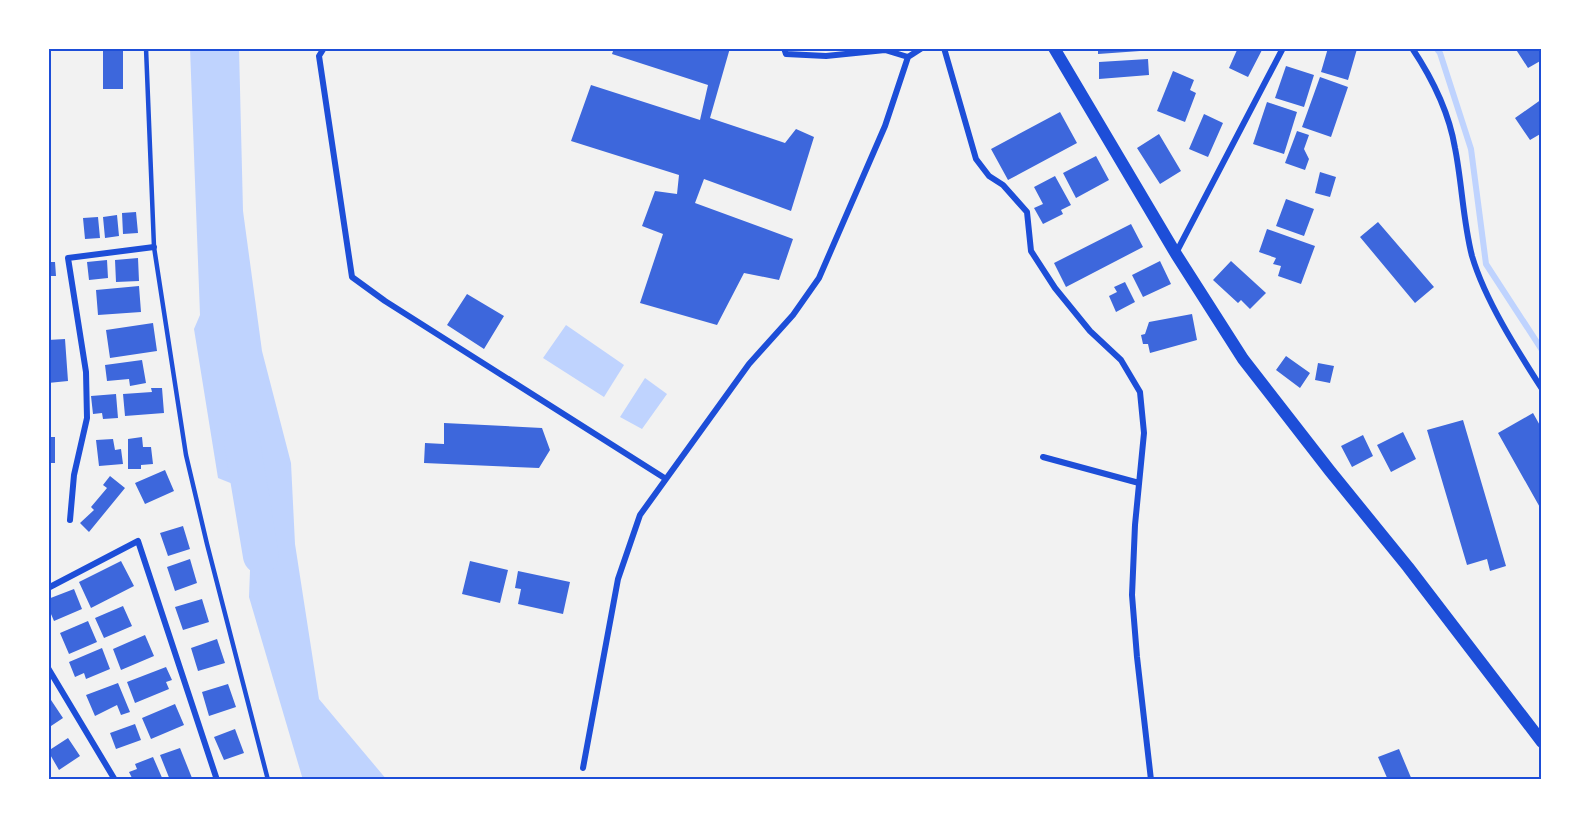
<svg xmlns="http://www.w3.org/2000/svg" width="1590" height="828" viewBox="0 0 1590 828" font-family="'Archivo Narrow',sans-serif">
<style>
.water{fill:#bfd3fe}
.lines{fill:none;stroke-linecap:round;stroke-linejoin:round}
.stream{stroke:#bfd3fe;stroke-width:6}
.river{stroke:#bfd3fe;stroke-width:36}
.building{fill:#3d67dc}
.service{stroke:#1d4ed8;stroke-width:4.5}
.minor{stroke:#1d4ed8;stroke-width:6}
.secondary{stroke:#1d4ed8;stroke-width:12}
.neatline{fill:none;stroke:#1d4ed8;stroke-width:2}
</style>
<rect width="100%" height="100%" fill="#f2f2f2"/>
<path class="water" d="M190,48H239L243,211L262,351L291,463L295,544L319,699L387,780H303L249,597L253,492L218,478L194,329L200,315Z
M566,325L624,365L604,397L543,358Z
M645,378L667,394L642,429L620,417Z"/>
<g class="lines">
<path class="stream" d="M1436,48L1440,53L1471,149L1486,264L1542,350"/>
<path class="river" d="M242,442L261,556"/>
</g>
<path class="building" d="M103,48H123V89H103Z
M614,48H730L710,118L785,143L796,129L814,137L791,211L704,179L695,203L793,239L779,280L744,273L717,325L640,303L663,234L642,226L655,191L677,194L679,175L571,141L591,85L700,120L708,85L612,54Z
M1098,48H1153L1154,50L1098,54Z
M1232,48H1263L1248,77L1229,68L1237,50Z
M1328,48L1357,49L1348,80L1321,72Z
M1515,48H1542V60L1528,68Z
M1148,59L1149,75L1099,79V62Z
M1286,66L1314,75L1304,107L1275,98Z
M1173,71L1194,80L1190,90L1196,93L1185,122L1157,111Z
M1320,77L1348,87L1331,137L1302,127Z
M1542,99V133L1530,140L1515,118Z
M1267,102L1297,112L1284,154L1253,144Z
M1060,112L1077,143L1008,180L991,149Z
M1204,114L1223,123L1208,157L1189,149Z
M1297,131L1309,135L1304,149L1309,159L1305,170L1285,163Z
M1159,134L1181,171L1160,184L1137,148Z
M1096,156L1109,180L1076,198L1063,173Z
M1320,172L1336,177L1330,197L1315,193Z
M1055,176L1071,205L1061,210L1063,214L1043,224L1034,208L1043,204L1034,187Z
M1286,199L1314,209L1304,236L1276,226Z
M136,212L138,233L123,234L122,213Z
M117,215L119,236L105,238L103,217Z
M98,217L100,238L85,239L83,218Z
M1378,222L1434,287L1415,303L1360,237Z
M1131,224L1143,247L1066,287L1054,263Z
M1267,229L1315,246L1301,284L1278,276L1281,266L1273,264L1276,258L1259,252Z
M138,258L139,281L116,282L115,260Z
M107,260L108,278L89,280L87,262Z
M1160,261L1171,284L1143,297L1132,275Z
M1231,261L1266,293L1250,309L1241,300L1238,303L1213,280Z
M48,262H55L56,276H51V286H48Z
M1125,282L1135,302L1116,312L1109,296L1117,292L1114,287Z
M139,286L141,312L98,315L96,290Z
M467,294L504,316L484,349L447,325Z
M1192,314L1197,340L1150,353L1148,344H1143L1141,335L1145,334L1149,322Z
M153,323L157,351L110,358L106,330Z
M65,339L68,381L48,383V340Z
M1286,356L1310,373L1300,388L1276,370Z
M142,360L146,383L130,386L129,379L107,381L105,365Z
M1318,363L1334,366L1330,383L1315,380Z
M151,388H162L164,413L125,416L123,394L152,392Z
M116,394L118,418L103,419L102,413L93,414L91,396Z
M1533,413L1542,429V511L1498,433Z
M1463,420L1506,566L1490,571L1487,559L1467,565L1427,430Z
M444,423L542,428L550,450L539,468L424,463L425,443L444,444Z
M1403,432L1416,459L1391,472L1377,445Z
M1363,435L1373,456L1352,467L1341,446Z
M48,437H55V463H48Z
M142,437L143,447H151L153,464L141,465V469H128V439Z
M113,439L115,450L121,449L123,464L99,466L96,440Z
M165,470L174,491L145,504L135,483Z
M110,476L125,488L89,532L80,523L94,510L91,507L107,488L103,485Z
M183,526L190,549L168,556L160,533Z
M190,559L197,583L175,591L167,567Z
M121,561L134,586L91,608L79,582Z
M470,561L508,570L500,603L462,594Z
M518,571L570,582L563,614L518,604L521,589L515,588Z
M74,589L82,609L54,621L48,607V599Z
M202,599L209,622L183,630L175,607Z
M123,606L132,626L104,638L95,618Z
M88,621L97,642L69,654L60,633Z
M145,635L154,656L121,670L113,649Z
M217,639L225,663L198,671L191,648Z
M102,648L110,669L86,679L84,673L75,677L69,662Z
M166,667L172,680L166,682L169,689L135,703L127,682Z
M118,683L130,712L121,715L117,705L95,716L86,695Z
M228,684L236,707L209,716L202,692Z
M51,700L63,718L48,728V702Z
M175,704L184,725L151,739L142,718Z
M135,724L141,740L116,749L110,733Z
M235,729L244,753L224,760L214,737Z
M68,738L80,756L59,770L48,751Z
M180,748L192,778L186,780H170L160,755Z
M1399,749L1412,780H1388L1378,757Z
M153,757L163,780H133L129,772L137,769L135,764Z"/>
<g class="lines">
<path class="service" d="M146,48L154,247L186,455L207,544L268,780"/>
<path class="minor" d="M324,48L319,56L352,277L385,301L666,479
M784,48L786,54L826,56L885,50L908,57
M944,48L976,159L989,176L1003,185L1027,212L1031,251L1055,288L1090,331L1121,360L1140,392L1144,433L1135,525L1132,595L1137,657L1151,780
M1412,48C1432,78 1449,112 1455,148C1462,183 1463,221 1472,256C1485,300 1517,350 1542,389
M1176,253L1283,48
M1043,457L1139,483
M70,520L74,475L87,418L86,372L68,258L154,247
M48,588L138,541L217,780
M48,668L115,780
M583,768L618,579L640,515L749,364L793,315L819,278L885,126L908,57L922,48"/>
<path class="secondary" d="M1054,48L1176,254L1243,359L1330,471L1408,567L1542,742"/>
</g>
<rect width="1590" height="828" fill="none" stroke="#ffffff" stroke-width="99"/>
<rect x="50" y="50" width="1490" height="728" class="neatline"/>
</svg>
